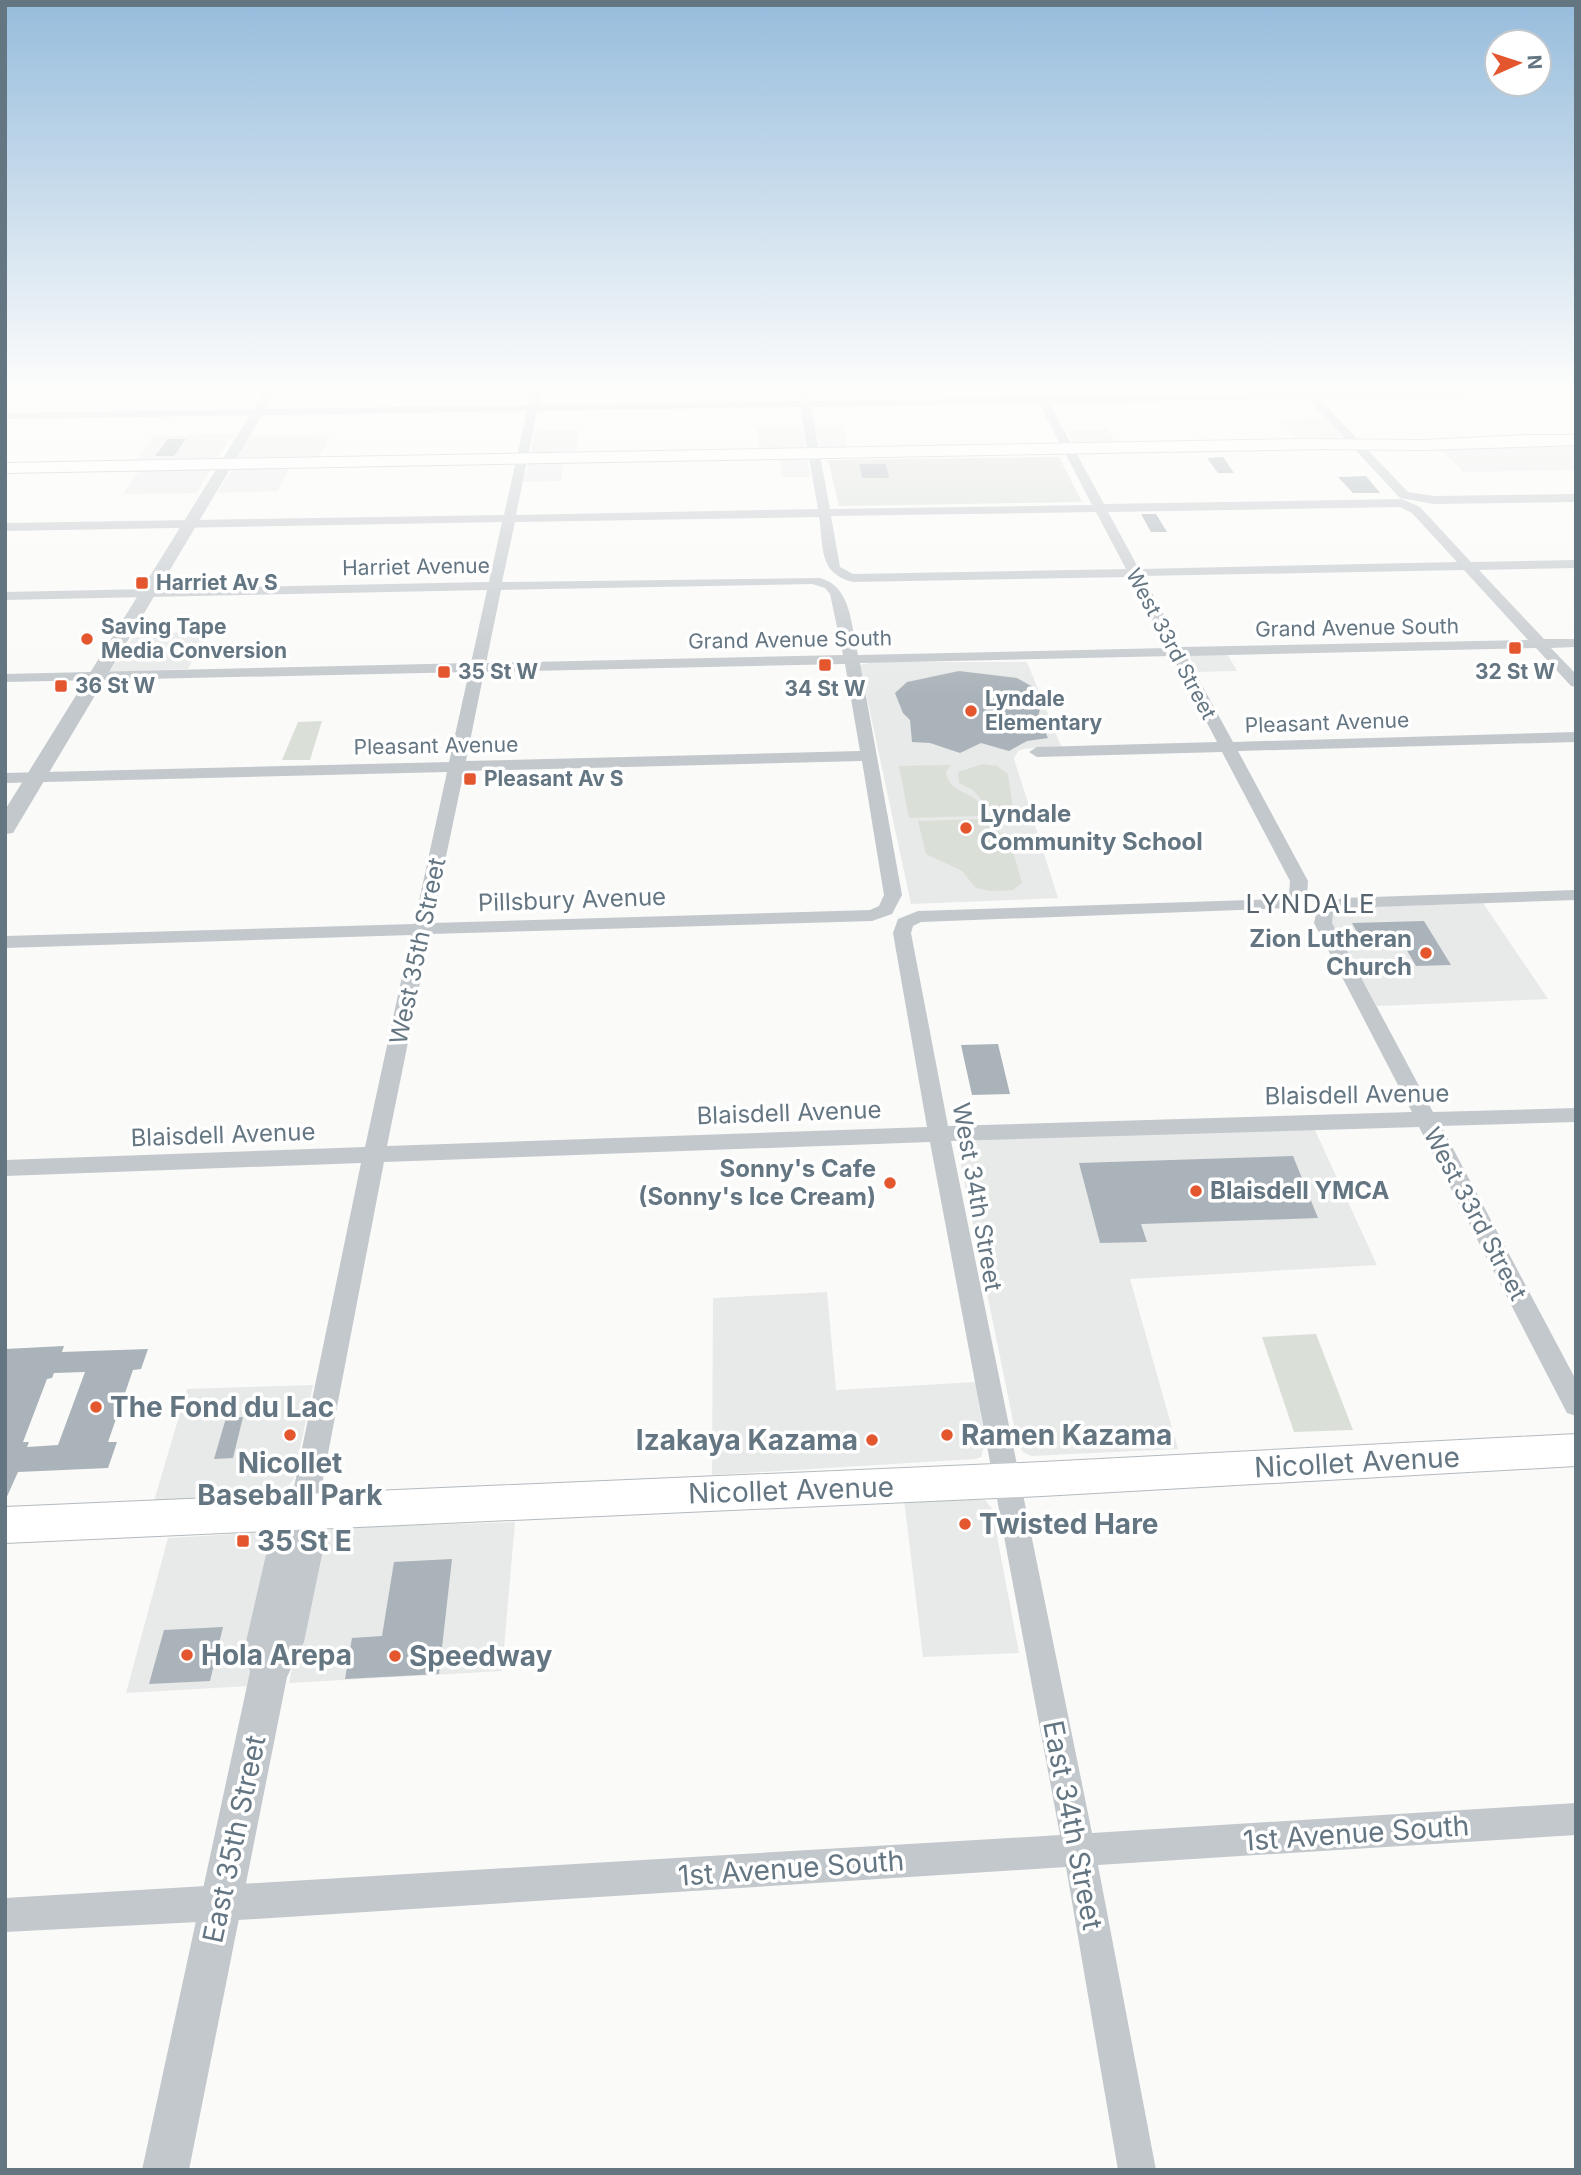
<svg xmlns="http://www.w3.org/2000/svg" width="1581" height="2175" viewBox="0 0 1581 2175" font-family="Inter,sans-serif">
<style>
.built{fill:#e8e9e9}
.green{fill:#dadfd7}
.building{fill:#aab3b9;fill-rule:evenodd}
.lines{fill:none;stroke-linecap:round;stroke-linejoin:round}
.secondary-casing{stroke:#b3babf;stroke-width:2}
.minor{fill:#c3c8cc;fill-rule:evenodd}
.tertiary{fill:#c3c8cc;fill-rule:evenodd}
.secondary{fill:#fff;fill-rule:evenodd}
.poi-dot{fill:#e4572e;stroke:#fff;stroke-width:2.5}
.labels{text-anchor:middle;stroke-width:7;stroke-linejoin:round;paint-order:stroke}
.far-street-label{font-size:21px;fill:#657683;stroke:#fff}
.far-poi-label{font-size:21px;font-weight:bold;fill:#657683;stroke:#fff;text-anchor:start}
.poi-label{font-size:24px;font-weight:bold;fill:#657683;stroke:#fff;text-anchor:start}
.street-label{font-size:24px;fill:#657683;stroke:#fff}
.neighbourhood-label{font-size:26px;letter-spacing:2px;fill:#57646e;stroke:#fff}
.near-poi-label{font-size:28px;font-weight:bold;fill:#657683;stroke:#fff;text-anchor:start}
.near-street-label{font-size:28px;fill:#657683;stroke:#fff}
</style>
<rect width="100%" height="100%" fill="#fafaf8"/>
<path class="built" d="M1324,418L1344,440L1298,441L1280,419Z
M803,426L806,449L758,450L757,427Z
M842,426L848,448L820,449L815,427Z
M1107,429L1117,444H1075L1067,431Z
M580,430L576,453L530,454L535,431Z
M234,434L217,458L135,461L153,436Z
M330,435L319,457L236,459L250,436Z
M1576,445V470L1463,472L1438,447Z
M780,458L807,459L810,477H782Z
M564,461L561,481L523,482L529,463Z
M290,466L278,491L217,493L231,471L236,468Z
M140,469H207L210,470L197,493L123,494Z
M208,632L188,669L109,672L136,633Z
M1189,655H1228L1237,671L1196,672Z
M873,662H1027L1061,746L1024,749L1018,751L1014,759L1058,898L911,904L860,665Z
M1483,903L1548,999L1377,1006L1328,917L1336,908Z
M1314,1128L1377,1265L1130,1279L1178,1449L1031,1456L1023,1452L1018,1445L958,1151L961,1143L970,1138Z
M827,1292L836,1390L976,1382L985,1444L981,1457L975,1459L712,1475L713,1298Z
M313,1385L294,1479L287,1487L277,1493L154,1501L187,1389Z
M977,1497L986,1501L992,1509L1019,1653L923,1657L904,1499Z
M515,1522L502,1671L289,1683L316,1545L325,1532L335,1528Z
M268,1532L276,1538L250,1686L126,1693L168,1538Z"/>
<path class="green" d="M1059,457L1082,502L839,506L828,460Z
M322,721L310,760H282L298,722Z
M983,764L997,766L1008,774L1013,809L990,810L973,790L959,783L958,772Z
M951,765L946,772C948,790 966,791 978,801L979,816L909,818L899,766Z
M979,819L1009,838L1022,883L1013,890L991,891L976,888L962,871L926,854L918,821Z
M1316,1334L1353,1430L1294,1432L1262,1337Z"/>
<path class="building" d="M168,439H186L174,456H155Z
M1223,457L1234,473H1218L1207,458Z
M859,464H886L889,478H862Z
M1366,476L1380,493H1353L1338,477Z
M1141,514H1156L1167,532H1151Z
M959,671L1017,678L1033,687L1040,709L1038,717L1048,738L1027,741L1009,751L981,743L960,753L930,743L912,742L910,720L903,713L895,693L907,682Z
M1424,921L1451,965L1416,966L1401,940L1362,941L1352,923Z
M998,1044L1010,1094L972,1095L961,1045Z
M1293,1156L1318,1218L1141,1224L1147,1242L1100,1243L1079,1163Z
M64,1346L62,1352L148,1349L141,1369L133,1370L108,1442H117L108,1468L18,1472L5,1501V1349ZM85,1372L58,1445L27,1447L29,1442H23L47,1379L52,1378L54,1373Z
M243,1417L233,1458L214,1459L226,1418Z
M452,1559L439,1674L345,1679L352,1638L382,1636L394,1562Z
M223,1627L210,1681L149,1684L164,1630Z"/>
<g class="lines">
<g class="secondary-casing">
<path id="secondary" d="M1527,435H1576V445L1423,450L1320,449L5,473V463L1299,439L1423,440Z
M1576,1434V1466L1042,1496L5,1543V1507L1042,1462Z"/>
</g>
<path class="minor" d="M531,392H541L539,405L799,401L798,392H808L810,401L1036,397L1033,392H1043L1046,397L1302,392H1576V395L1319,399L1408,492L1434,496L1576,494V502L1434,504L1400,498L1308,399L1049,403L1104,504L1402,499L1420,507L1471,562L1576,560V568L1479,570L1544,639H1576V647L1551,648L1576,674V687L1571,686L1536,648L1186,656L1233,742L1576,732V742L1238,751L1308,881L1307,896L1291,908L921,922L913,926L911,933L948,1126L1412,1112L1314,923L1318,905L1343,898L1576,890V900L1345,908L1333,912L1332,923L1433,1112L1576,1108V1122L1441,1126L1576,1380V1416L1567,1413L1419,1127L951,1141L1092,1833L1576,1803V1835L1098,1865L1156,2170H1118L1066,1867L256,1919L5,1932V1898L1060,1835L930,1142L384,1162L317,1511L313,1520L303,1523L293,1520L289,1511L361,1163L5,1176V1160L365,1147L411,935L5,948V936L414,924L447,772L5,783V773L449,762L469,672L5,682V674L471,663L487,590L5,600V592L489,582L502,522L5,531V523L504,515L527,411L5,419V413L528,405ZM1039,403L1092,505L830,509L811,407ZM800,407L818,509L516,515L537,411ZM1400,507L1412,513L1457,562L1139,569L1108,512ZM1096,512L1126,569L853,574L840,567L831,516ZM819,517C824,548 818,573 853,582L1130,577L1167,648L858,655C851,627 852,586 820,578L502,582L515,522ZM1464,570L1528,640L1181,647L1143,576ZM812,584L825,588L830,594L843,655L486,663L501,590ZM1172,656L1217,742L1037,747L1029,752L1037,757L1222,752L1290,881L1289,894L1281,899L918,911L898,919L893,933L927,1127L387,1146L430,934L872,921L892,914L902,895L860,663ZM845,664L860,751L466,761L484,672ZM862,761L884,895L879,906L870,910L432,923L464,771Z"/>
<path class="tertiary" d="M264,392H276L16,828L13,833L5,834V810Z
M303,1496L315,1500L320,1511L324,1545L304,1642L287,1677L189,2170H142L250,1672L245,1646L268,1546L269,1532L262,1513L267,1502L279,1498L290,1502Z"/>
<use href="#secondary" class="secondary"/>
</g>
<linearGradient id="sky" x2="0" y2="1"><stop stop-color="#96bcdc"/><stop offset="0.56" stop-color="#fdfdfc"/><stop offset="1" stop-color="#fdfdfc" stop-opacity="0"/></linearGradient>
<rect width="1581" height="696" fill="url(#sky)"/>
<g class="poi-dot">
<rect x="135" y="576" width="14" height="14" rx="3.5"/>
<circle cx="87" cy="639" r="7"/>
<rect x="1508" y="641" width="14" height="14" rx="3.5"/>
<rect x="818" y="658" width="14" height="14" rx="3.5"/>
<rect x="437" y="665" width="14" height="14" rx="3.5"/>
<rect x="54" y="679" width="14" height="14" rx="3.5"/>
<circle cx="971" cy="711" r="7"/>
<rect x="463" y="772" width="14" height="14" rx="3.5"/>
<circle cx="966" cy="828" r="7"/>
<circle cx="1426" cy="953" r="7"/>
<circle cx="890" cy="1183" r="7"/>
<circle cx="1196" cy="1191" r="7"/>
<circle cx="96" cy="1407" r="7"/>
<circle cx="290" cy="1435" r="7"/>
<circle cx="947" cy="1435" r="7"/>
<circle cx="872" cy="1440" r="7"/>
<circle cx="965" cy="1524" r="7"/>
<rect x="236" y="1534" width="14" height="14" rx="3.5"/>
<circle cx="187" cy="1655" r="7"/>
<circle cx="395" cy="1656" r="7"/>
</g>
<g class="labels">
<g class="far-street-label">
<text transform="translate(416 567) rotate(-1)" y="7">Harriet Avenue</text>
<text transform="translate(1357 628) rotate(-1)" y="7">Grand Avenue South</text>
<text transform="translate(790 640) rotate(-1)" y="7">Grand Avenue South</text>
<text transform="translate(1171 644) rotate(62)" y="7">West 33rd Street</text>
<text transform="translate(1327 723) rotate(-2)" y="7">Pleasant Avenue</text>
<text transform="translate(436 746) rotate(-1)" y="7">Pleasant Avenue</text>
</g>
<g class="far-poi-label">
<text x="156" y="590">Harriet Av S</text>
<text x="101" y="634">Saving Tape<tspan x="101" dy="24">Media Conversion</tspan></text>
<text x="458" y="679">35 St W</text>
<text x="1515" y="679" text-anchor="middle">32 St W</text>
<text x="75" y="693">36 St W</text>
<text x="825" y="696" text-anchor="middle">34 St W</text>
<text x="985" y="706">Lyndale<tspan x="985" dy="24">Elementary</tspan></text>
<text x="484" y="786">Pleasant Av S</text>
</g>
<g class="poi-label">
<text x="980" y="822">Lyndale<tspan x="980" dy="28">Community School</tspan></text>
<text x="1412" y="947" text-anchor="end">Zion Lutheran<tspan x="1412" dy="28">Church</tspan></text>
<text x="876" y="1177" text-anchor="end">Sonny's Cafe<tspan x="876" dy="28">(Sonny's Ice Cream)</tspan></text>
<text x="1210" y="1199">Blaisdell YMCA</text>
</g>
<g class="street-label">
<text transform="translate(572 900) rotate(-2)" y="8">Pillsbury Avenue</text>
<text transform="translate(418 951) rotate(-78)" y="8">West 35th Street</text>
<text transform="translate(1357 1095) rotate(-1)" y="8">Blaisdell Avenue</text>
<text transform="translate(789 1113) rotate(-2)" y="8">Blaisdell Avenue</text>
<text transform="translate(223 1135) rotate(-2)" y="8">Blaisdell Avenue</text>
<text transform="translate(977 1197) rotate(80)" y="8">West 34th Street</text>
<text transform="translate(1475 1214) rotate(62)" y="8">West 33rd Street</text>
</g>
<g class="neighbourhood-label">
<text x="1311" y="913">LYNDALE</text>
</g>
<g class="near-poi-label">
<text x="110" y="1417">The Fond du Lac</text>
<text x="961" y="1445">Ramen Kazama</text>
<text x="858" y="1450" text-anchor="end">Izakaya Kazama</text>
<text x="290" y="1473" text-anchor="middle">Nicollet<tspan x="290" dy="32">Baseball Park</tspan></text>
<text x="979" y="1534">Twisted Hare</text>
<text x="257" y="1551">35 St E</text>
<text x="201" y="1665">Hola Arepa</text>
<text x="409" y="1666">Speedway</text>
</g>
<g class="near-street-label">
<text transform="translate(1357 1462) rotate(-3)" y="10">Nicollet Avenue</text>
<text transform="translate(791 1490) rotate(-2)" y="10">Nicollet Avenue</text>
<text transform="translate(1073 1825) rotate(79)" y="10">East 34th Street</text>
<text transform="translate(1356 1833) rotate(-4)" y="10">1st Avenue South</text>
<text transform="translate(234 1839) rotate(-78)" y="10">East 35th Street</text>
<text transform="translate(791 1868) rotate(-4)" y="10">1st Avenue South</text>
</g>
</g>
<rect width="1581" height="2175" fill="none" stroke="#657683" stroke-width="14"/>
<g transform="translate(1518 63) rotate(87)"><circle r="33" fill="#ffffff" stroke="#c1c8cd" stroke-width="2"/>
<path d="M0-5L12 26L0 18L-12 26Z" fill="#e4572e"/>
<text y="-10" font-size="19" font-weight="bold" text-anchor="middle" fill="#657683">N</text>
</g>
</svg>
